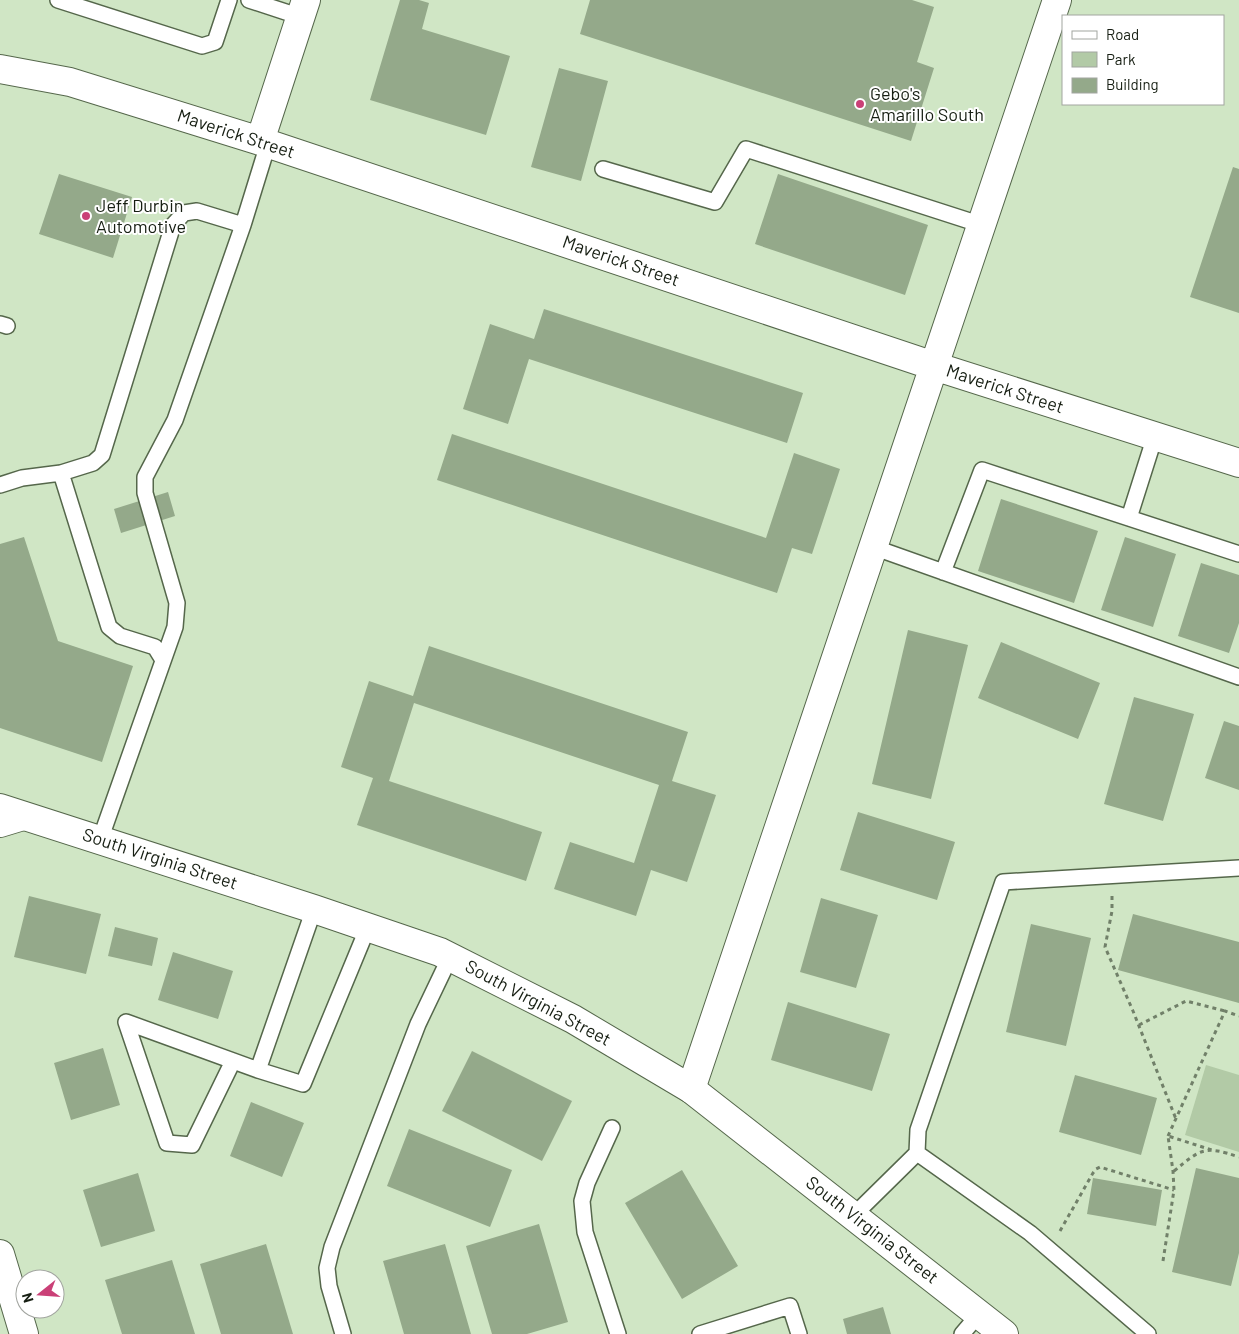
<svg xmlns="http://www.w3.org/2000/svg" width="1239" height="1334" viewBox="0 0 1239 1334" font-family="Barlow,sans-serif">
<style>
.green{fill:#b2caa6}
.building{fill:#94a98a}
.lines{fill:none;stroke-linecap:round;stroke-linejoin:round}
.service-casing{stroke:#55674b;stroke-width:18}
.minor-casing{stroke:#55674b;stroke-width:30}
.tertiary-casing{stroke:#55674b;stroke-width:30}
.secondary-casing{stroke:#55674b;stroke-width:30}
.path{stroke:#718069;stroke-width:3;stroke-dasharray:4 4;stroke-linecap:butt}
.service{stroke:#fff;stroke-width:15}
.minor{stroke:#fff;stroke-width:28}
.tertiary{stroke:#fff;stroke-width:28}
.secondary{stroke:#fff;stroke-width:28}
.poi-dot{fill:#ca4077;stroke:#fff;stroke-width:2}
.labels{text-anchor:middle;stroke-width:4;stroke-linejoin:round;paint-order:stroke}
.poi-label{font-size:18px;fill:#161e12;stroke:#fff;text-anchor:start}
.street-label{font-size:18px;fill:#161e12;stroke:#fff}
</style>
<rect width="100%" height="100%" fill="#d0e6c5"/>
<path class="green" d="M1206,1065L1239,1075V1152L1185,1135Z"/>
<path class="building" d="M400,0H419L429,3L422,29L510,56L486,135L370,100Z
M590,0H912L934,7L917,62L934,68L911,141L580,34Z
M559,68L608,81L581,181L531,167Z
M1233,167L1239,169V313L1190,297Z
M59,174L132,197L113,258L39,234Z
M778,174L928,225L905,295L755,244Z
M544,309L803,393L787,443L529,359L508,424L463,409L490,324L534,339Z
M452,434L766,538L794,453L840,469L812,554L792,548L777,593L437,480Z
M168,492L175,516L121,533L114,509Z
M1001,499L1098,531L1074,603L978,571Z
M24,537L58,641L133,666L102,762L0,728V544Z
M1125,537L1176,554L1153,627L1101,610Z
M1201,563L1239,575V623L1229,653L1178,636Z
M908,630L968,645L931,799L872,784Z
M1001,642L1100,683L1078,739L978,698Z
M429,646L688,732L672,781L716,795L687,882L651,870L636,916L554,889L570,842L634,863L659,785L414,703L389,781L542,832L526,881L357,825L373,778L341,767L369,681L413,696Z
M1134,697L1194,714L1163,821L1104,804Z
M1224,721L1239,726V790L1205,778Z
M858,812L955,842L937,900L840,870Z
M29,896L101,914L86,974L14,957Z
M821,898L878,915L856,988L800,972Z
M1133,914L1239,942V1003L1118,970Z
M1031,924L1091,938L1066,1046L1006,1032Z
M115,927L158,938L152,966L108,956Z
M173,952L233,971L218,1019L158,1000Z
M788,1002L890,1034L872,1091L771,1060Z
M103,1048L120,1105L71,1120L54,1063Z
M472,1051L572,1101L542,1161L442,1111Z
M1075,1075L1157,1098L1141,1155L1059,1132Z
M251,1102L304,1123L282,1177L230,1156Z
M409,1129L512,1170L490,1227L387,1186Z
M1196,1168L1239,1178V1253L1231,1286L1172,1272Z
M682,1170L738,1266L682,1299L625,1203Z
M138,1173L155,1231L101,1247L83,1190Z
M1093,1178L1162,1190L1156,1226L1087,1214Z
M539,1224L568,1322L527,1334H492L466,1246Z
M266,1244L293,1334H221L200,1264Z
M445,1244L471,1334H404L383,1261Z
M172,1260L195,1334H122L105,1280Z
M883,1307L891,1334H847L843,1319Z"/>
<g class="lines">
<g class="service-casing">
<path id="service" d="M58,0L202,46L215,42L229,0
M249,0L301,17
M603,169L715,202L746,149L982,225
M0,324L7,326
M61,473L93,463L102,455L173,225L184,213L197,211L243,225
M0,485L22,478L61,473L109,627L120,636L155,647L163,660
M1129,518L1155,436
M873,547L1239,677
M943,572L982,470L1239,554
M100,840L175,627L177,603L145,493V477L175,420L243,225L268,144
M233,1061L192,1145L167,1143L126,1022L258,1070L314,909
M258,1070L303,1084L368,927
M612,1128L587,1183L582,1201L585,1232L618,1334
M853,1216L917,1153
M343,1334L329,1286L327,1268L332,1247L418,1024L450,957
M700,1334L790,1306L799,1334
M962,1334L979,1314
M1148,1334L1030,1233L917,1153L918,1130L1003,882L1239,868"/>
</g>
<g class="minor-casing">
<path id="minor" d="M0,69L70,82L260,141L934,366L1239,463
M260,141L306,0
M691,1089L1057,0"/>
</g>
<g class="tertiary-casing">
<path id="tertiary" d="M0,808L314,909L440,952L573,1019L691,1089L1004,1334"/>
</g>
<g class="secondary-casing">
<path id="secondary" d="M0,823L23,816
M0,1254L24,1334"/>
</g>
<path class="path" d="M1112,896V911L1105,947L1133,1011L1176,1119
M1139,1025L1186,1001L1225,1011
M1168,1136L1225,1011L1239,1016
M1174,1171C1201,1149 1204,1145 1239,1157
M1060,1231L1093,1173L1096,1169L1100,1167L1174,1190
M1163,1261L1174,1190L1173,1171L1168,1136L1212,1150"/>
<use href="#service" class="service"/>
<use href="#minor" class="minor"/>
<use href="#tertiary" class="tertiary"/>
<use href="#secondary" class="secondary"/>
</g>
<g class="poi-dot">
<circle cx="860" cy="104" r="5"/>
<circle cx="86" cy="216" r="5"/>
</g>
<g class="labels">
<g class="poi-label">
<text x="870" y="100">Gebo's<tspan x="870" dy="21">Amarillo South</tspan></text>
<text x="96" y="212">Jeff Durbin<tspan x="96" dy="21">Automotive</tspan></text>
</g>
<g class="street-label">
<text transform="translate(236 134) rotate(18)" y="6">Maverick Street</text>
<text transform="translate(621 261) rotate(19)" y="6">Maverick Street</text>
<text transform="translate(1005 389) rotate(18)" y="6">Maverick Street</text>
<text transform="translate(160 859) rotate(18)" y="6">South Virginia Street</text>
<text transform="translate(538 1003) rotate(28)" y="6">South Virginia Street</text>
<text transform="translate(872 1230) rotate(38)" y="6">South Virginia Street</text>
</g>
</g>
<rect x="1062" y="15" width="162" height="90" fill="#ffffff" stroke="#a2a5a0"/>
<rect x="1072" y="31" width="25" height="8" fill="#ffffff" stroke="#a2a5a0"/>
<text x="1106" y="40" font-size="15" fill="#161e12">Road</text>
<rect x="1072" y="52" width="25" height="15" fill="#b2caa6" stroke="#a2a5a0"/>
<text x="1106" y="65" font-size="15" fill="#161e12">Park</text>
<rect x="1072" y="78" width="25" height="15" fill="#94a98a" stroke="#a2a5a0"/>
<text x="1106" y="90" font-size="15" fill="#161e12">Building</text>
<g transform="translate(40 1294) rotate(253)"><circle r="24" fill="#ffffff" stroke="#a2a5a0"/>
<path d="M0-4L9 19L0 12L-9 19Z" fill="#ca4077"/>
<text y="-8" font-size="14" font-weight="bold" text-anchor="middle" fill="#161e12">N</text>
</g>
</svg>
